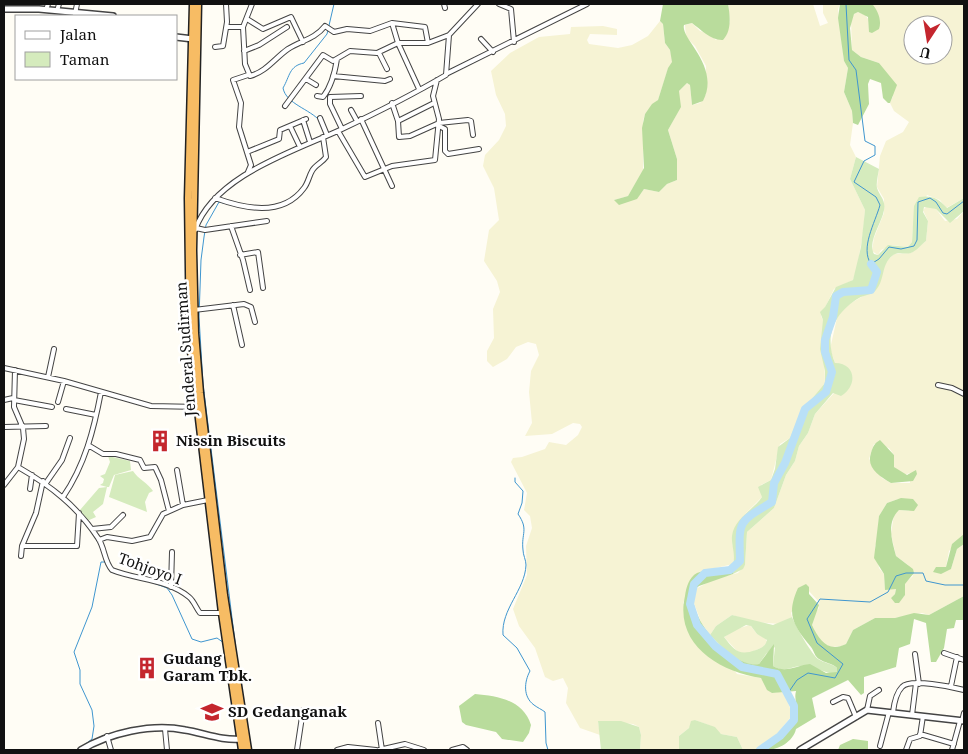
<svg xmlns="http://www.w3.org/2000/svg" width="968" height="754" viewBox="0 0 968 754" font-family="'Noto Serif',serif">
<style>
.farmland{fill:#f6f3d4;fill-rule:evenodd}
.green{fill:#d5ebbd;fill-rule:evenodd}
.forest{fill:#b9dc9c}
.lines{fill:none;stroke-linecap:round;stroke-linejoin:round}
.stream{stroke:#3f96cf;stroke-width:1}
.river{stroke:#b9e0f7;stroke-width:8}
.minor-casing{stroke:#444;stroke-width:6}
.tertiary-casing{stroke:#444;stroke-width:8}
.trunk-casing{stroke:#222;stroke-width:9}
.minor{stroke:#fff;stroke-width:4}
.tertiary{stroke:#fff;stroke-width:5}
.trunk{stroke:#f7bc64;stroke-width:6}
.labels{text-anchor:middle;stroke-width:5;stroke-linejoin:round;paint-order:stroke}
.street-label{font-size:15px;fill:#111;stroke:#fff}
.poi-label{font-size:15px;font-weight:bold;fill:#111;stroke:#fff;text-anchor:start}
</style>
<rect width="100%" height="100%" fill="#fffdf5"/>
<path class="farmland" d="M728,4H813L820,26L828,23L823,13V4H840L838,9L844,61L848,68L844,92L852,111L853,123L850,145L856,157L850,179L865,210L863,233L857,268L853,280L834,289L821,316L823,320L825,383L800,413L790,438L780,444L771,480L761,485L762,497L746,513L732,543L735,554L733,564L699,572L683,603L737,674L761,678L772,693L784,691L790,708V718L777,734L755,750H743L737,737L721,734L711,726L695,720L689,728L679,736V750H640L641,735L639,727L633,724L601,721L598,722L600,735L580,728L566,703L568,688L563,678L553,681L545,677L535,648L519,626L513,609L527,575L526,546L532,528L530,516L524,510L527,493L511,462L513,458L522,457L545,449L549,442L566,445L578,435L582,427L580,424L573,423L552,434L525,436L532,423L529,392L531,371L539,355L536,344L528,342L516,347L507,359L493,367L487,361V351L494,338L493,309L500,292L497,281L484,261L489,230L499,220L494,188L483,166L485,155L499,140L506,126L505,114L496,95L491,71L510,53L539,37L570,34L571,27L603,26L617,29V35L590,34L587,40L589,44L618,48L632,45L648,36L660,21L663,24L665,43L670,50L673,62L668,69L658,100L645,114L643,121V171L628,196L614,200L636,199L644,189L659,192L667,184L677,180V159L668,130L679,110V91L687,83L690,85L692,105L700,103L706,94V66L695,46L686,37L685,25L692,23L700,31L710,34L716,40L730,22Z
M872,4H964V198L946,208L940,200L927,195L913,226L912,242L908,247L892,245L881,250L878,255L872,251L874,238L884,213V199L877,187L880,156L886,141L903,132L909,122L894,111L890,103L893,96L879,63L861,57L852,50L851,20L854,14L858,12L865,15L869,20L868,28ZM913,25H943V55H913Z
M927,206L936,209L945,221L957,219L964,211V535L949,551L946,567L951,569L957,549L964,544V596L929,615L922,613L895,618H875L853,630L846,644L842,646L831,647L823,644L817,635L812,625L814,614L819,608L818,601L808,590L791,613L792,617L779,624L755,622L732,615L716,626L710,635L701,622L692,598L694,590L714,579L738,573L745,565L747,532L774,508L786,475L795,461L799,446L808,433L815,414L835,392V363L830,349L837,318L844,307L865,295L874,292L886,262L894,254L911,253L926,241L928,221L923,210ZM874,444L889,448L894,455V467L897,470L904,475L910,473V483H891L882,478L869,459ZM898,499L910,511L899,510L894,514L891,534L896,556L908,565L913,576L905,583L904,597L891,598L895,594L896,589H885L884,574L879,568L875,546L878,540L879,516L887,503Z
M750,625L757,634L765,637L767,642L763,647L747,654L739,653L724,637L736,629Z"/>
<path class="green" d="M856,157L879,169C878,175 876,183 877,188C880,197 886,200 884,210C882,223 867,242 874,254L878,255L888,245L908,247L912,242L914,206L919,197C932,195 938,198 947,208L964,198V211L950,223L936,209L924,207L923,212L928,221L926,241C921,245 916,251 911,253C904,255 898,251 892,256C881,265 885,280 876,290C872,295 864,295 859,298C834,313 824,336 835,363C856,363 858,386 841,396L833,393L815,414L808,433L799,446L795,461L786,475L774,508L747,532L745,565L743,569L733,574L734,570L728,567L733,564C736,554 731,546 732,536C734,519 753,510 762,497L758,487L771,480L775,469L778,447L790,438L800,413L825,383V371L820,349L823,320L820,312L825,307L836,287L853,280L861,247L865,210L850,179Z
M108,456L130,461L131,470L114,475L109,487H107L103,504L93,512L96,517L87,521L80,510L99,488L107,487L100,485L103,483L104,479L100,476L105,474L110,462Z
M133,471C138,479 148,483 153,491L149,493L145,502L147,512L109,497L115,475Z
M732,615L773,625L792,617C796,627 811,653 818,659C824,663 831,663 837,668V673C824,675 813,664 801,666C789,667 784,673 773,666L775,647L766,654L759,664C738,667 723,648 710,635L716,626ZM746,625L751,626L757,634L767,640C765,647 762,647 756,650C739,656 735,651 724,637Z
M695,720L715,727L721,734L737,737L743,750H679V736L689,728L691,721Z
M598,721H621L639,727L641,735L640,750H601Z"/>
<path class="forest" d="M663,4H728C730,15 732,31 723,40C712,41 700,29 692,23L684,25C680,39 721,66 703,101L692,105L690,85L687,83L679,91L681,107L668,130L677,159V180L667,184L659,192L644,189L637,199L619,205L614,200L628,196L644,168L642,128L645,114L652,104L658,100L668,68L672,62L670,50L665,43L663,24L660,21Z
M840,4H872C878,10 882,21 879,29L872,33L869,32L868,17L858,12L854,14L850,28L852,50L861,57L879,63L897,85L890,103H888L883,98L881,83L870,79L868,84L869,104L858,125L853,123L852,111L844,92L848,68L844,61L838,18Z
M880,440L894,455V467L907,475L916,470L917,474L913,481L891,483C879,476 866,468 871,453C873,446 875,443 880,440Z
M901,498L913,499L918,505L914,511L899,510C886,523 892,540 896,556L913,569L914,573L905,584V595L899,603H895L891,598L895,594L896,589L885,590L884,574L874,558L879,516L887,503Z
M964,534V544L957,549L951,569L941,574L933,572L936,567H946L952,544Z
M728,567L734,570L733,574L699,586L694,590C686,617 732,669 759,664L774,644L773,666C786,674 797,665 810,664L826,673L837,672V668C832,663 825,663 819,659C815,657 814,651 811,647C793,625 786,615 798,588L806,584L809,587V594L819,605L812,625C819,640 828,653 846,644L853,630L875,618H895L914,613L929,615L964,596V620H956L954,628L947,629L944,648L936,662H931L926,623L914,619L910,644L899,648L896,667L864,677V693L861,695L848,680L812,698L816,717L796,729C793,742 778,750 766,750C777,742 798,727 797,710C797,703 794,699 796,691L772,693L767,690L761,678C719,672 674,644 685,596C686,588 689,577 697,573C706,569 719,569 728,567Z
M475,694C498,696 523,700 531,725L529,733L523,742L502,739L496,732L466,725L462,722L459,706Z
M853,739L868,741V750H838L840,745Z"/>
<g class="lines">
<path class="stream" d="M846,4L849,60L856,70L865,141L875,146V155L864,161L854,182L876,197L880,205C875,223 860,248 871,264L879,259L889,247L901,249L914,246L917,240L918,202L930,198L936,202L943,213L947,214L964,201
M320,121C310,109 286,104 283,88C290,76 289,66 304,63L327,34L334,4
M267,209L280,207
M515,478V482L523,491L522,503L518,514C529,530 521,533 523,550C523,555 526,560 526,565C525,590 501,609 503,635L517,648L530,671C524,682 523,697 534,705C538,708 541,709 545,712L546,743L548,750
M151,582L167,588L172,595L192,639L201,642L217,638L224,643
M235,642L203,384L199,317L201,260L204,237L206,225L219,202L241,207
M788,693L797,680L808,673L835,678L843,664L817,643L807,619L820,599L870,602L888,592L896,576L906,573H923L926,581L945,585H964
M83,746L92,739L94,726L92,710L80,684V670L74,652L92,607L101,562H105L111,572L126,576"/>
<path class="river" d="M760,750L780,736L794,720V706L777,674L742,667L715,646L697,625L690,604L694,584L705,573L730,570L740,561C739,520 737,523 772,502L774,483L785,463L805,409L826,392L832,372L825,352V340L833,317L836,296L843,292L871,290L877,272L871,264"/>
<g class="minor-casing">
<path id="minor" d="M444,4L445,8
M499,4L511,9L514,42
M46,10L48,4
M57,11L59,4
M75,14L77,4
M247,19L263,29L291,17L303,42
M392,23L425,27L428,43
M227,27H243L252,4
M243,27L245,64L250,76C266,72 275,58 288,49C300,41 315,39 325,26L334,32L347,29L370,31L392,23L398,43L419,89
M481,39L493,52
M215,47L223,46L227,22L226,4
M244,51L259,45L287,27
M379,53L387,69
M446,74L587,4
M248,75L233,80L241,103L239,127L251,165L248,172
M333,76L385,81L390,79
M306,79L316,85
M317,96L323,97C331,87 335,72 337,59
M392,103L398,121L399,137L410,136L439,123L468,120L471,121L473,135
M285,106L323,55L333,61L350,51L377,53L398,43H428L449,35
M351,110L357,121
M320,118L327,135
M361,119L392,186
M303,120L310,142
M398,121L434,103
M290,126L300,147
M439,126L445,129V151L448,154L479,149
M342,129L330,104V97L361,96
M338,131L365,177L392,166L435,160L439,119L433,96L437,80
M247,152L279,139L280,130L306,119
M215,198C243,208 282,218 304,188C308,183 309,176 312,171C315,165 322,163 326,157L323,137
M231,226L243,260L250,290
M196,228L205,230L267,221
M195,230C214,176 292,152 340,130C376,113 412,95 446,75L449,35L478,4
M240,255L258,252L263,288
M233,305L242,345
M194,310L244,304L251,307L255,322
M4,368L64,381L151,406L199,407
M48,377L54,349
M938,385L952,388L964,394
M4,400L13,398
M14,400L52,407
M58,402L64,381
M66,409L96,415
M4,427L46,426
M88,445L103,454H116L140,460L144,468L155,467L161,480L169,511
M18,467C51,486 77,506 98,538C105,548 104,561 112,570C137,580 167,579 189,597C194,601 196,608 200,613H222
M177,470L183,505
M46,483L62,460L70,438
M4,485L18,467L24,439L23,428L14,407L15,370
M30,489L32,475
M63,497C85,465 94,429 101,392
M92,529L111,527L123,515
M99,540L107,537L132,541L150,537L163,514L183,505L208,500
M22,546H77L79,513
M21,556L22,546L36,513L43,481
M171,587L172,552
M944,653L964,660
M915,654L919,684
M951,686L957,657
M833,702L843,697L848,698L856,717
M867,710L870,696L879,690
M893,712C894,704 896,693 902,687C910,678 953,687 964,690
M912,715L916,683
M962,721L964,713
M378,723L382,750
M165,729L167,750
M920,734L954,744
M107,736L111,750
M880,746L889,712
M297,750L303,710
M337,750L348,747L376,750
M379,750L405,744L424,750
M452,750L463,747L467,750
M906,750L910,739L920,736L923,716
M952,750L960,721"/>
</g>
<g class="tertiary-casing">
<path id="tertiary" d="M4,9H39L113,16
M176,37L193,39
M81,750C109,733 152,723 185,730C204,733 222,741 242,739
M800,750L867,710L964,721"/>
</g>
<g class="trunk-casing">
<path id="trunk" d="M193,4L188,198L190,343L222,613L242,750
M198,4L193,250L195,333L200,393L224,595L248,750"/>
</g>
<use href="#minor" class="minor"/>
<use href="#tertiary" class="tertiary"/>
<use href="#trunk" class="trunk"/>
</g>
<defs>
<g id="building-bare" transform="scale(1.725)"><path d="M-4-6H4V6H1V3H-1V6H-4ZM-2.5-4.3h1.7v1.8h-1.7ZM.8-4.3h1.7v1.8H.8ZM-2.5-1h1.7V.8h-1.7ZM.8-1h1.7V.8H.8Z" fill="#c4262e" stroke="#fff" stroke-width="2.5" paint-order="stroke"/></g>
<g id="school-bare" transform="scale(1.725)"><path d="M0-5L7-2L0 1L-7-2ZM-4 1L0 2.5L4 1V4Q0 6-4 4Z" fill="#c4262e" stroke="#fff" stroke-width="2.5" paint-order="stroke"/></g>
</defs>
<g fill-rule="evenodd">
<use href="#building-bare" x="160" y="441"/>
<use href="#building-bare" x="147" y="668"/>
<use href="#school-bare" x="212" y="712"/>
</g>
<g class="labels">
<g class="street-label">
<text transform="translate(186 349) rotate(-94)" y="5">Jenderal Sudirman</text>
<text transform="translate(150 569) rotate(20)" y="5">Tohjoyo I</text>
</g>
<g class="poi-label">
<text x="176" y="446">Nissin Biscuits</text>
<text x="163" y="664">Gudang<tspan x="163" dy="17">Garam Tbk.</tspan></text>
<text x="228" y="717">SD Gedanganak</text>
</g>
</g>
<rect width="968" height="754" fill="none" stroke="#111111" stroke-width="10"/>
<rect x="15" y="15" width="162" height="65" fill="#ffffff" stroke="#a0a0a0"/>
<rect x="25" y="31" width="25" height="8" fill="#ffffff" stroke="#a0a0a0"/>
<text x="60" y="40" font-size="15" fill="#111111">Jalan</text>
<rect x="25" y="52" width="25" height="15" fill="#d5ebbd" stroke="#a0a0a0"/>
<text x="60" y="65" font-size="15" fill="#111111">Taman</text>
<g transform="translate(928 40) rotate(192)"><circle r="24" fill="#ffffff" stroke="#a0a0a0"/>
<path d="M0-4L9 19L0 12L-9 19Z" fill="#c4262e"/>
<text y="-8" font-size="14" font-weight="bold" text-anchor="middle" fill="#111111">U</text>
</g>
</svg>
